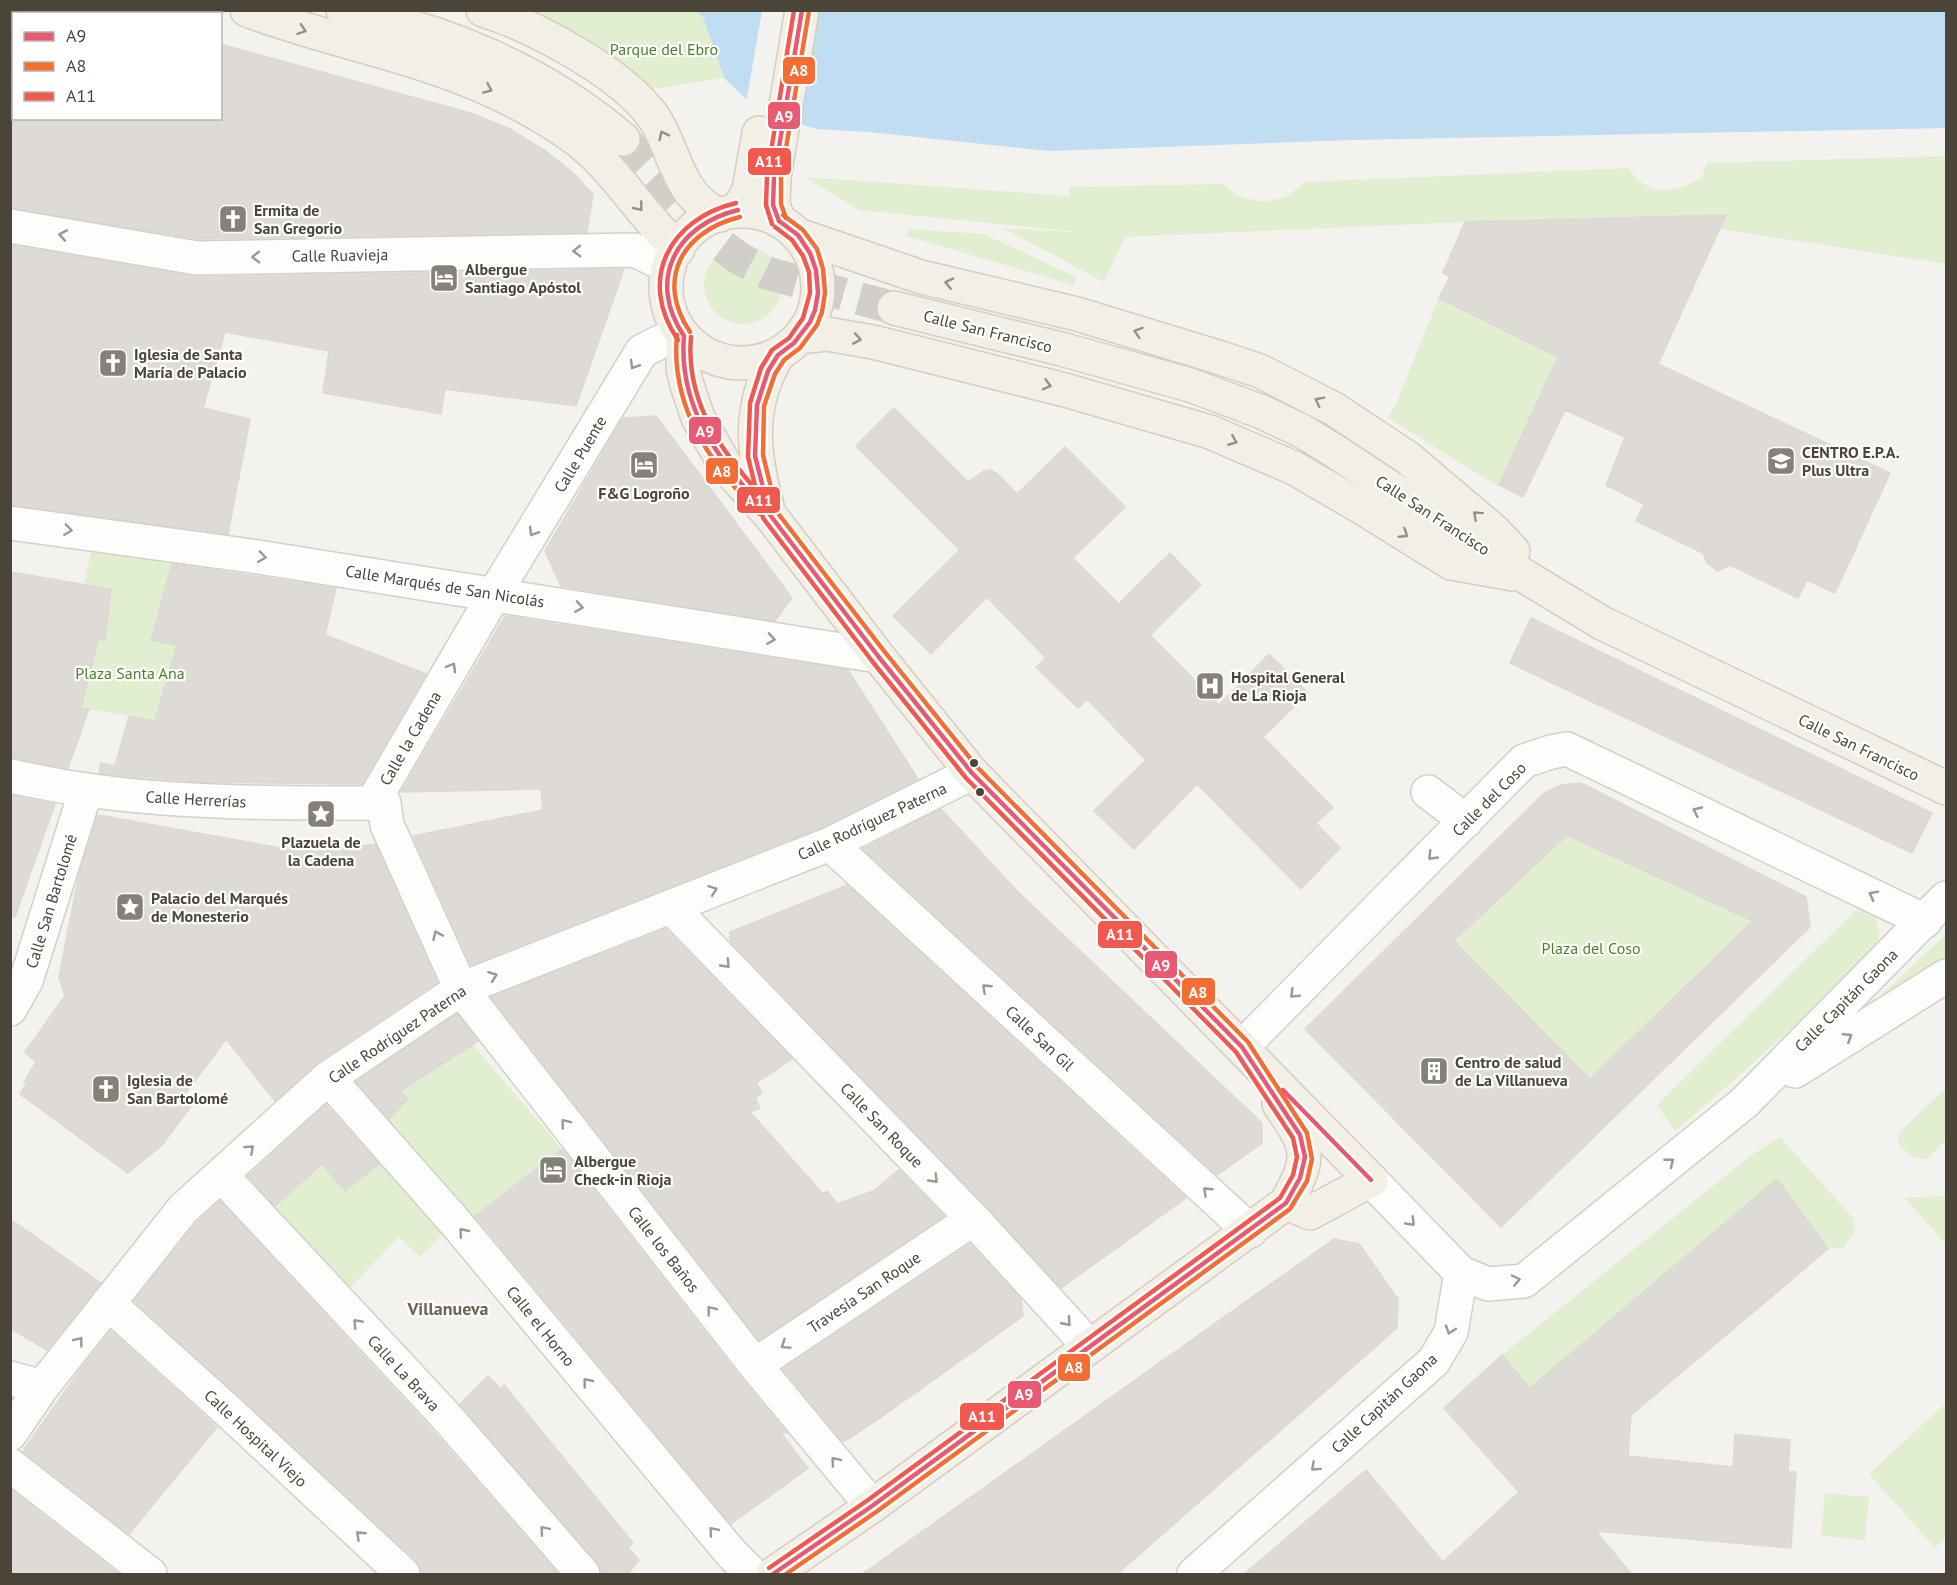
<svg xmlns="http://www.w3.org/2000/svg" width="1957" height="1585" viewBox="0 0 1957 1585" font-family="'PT Sans',sans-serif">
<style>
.green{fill:#e1eecf}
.water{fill:#c0ddf1}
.pier{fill:#f4f2ee}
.building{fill:#dedbd6;stroke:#dcd9d4;stroke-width:1.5;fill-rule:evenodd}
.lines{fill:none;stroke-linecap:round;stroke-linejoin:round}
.major-tunnel{stroke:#d2cfca;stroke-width:33;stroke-dasharray:33 16;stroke-linecap:butt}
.minor-casing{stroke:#d2d0cb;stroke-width:36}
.major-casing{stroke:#d6cebb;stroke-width:36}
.minor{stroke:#fdfdfc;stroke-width:33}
.major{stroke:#f2efe6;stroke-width:33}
.bus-1-casing{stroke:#fff;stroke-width:9}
.bus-2-casing{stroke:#fff;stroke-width:9}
.bus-3-casing{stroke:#fff;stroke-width:9}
.bus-1{stroke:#e85a71;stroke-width:4.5}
.bus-2{stroke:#f46d32;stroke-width:4.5}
.bus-3{stroke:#f2594e;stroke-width:4.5}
.oneway{stroke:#969187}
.oneway2{stroke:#9b9791}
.bus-dot{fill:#4b4439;stroke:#fff;stroke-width:2}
.labels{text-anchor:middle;stroke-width:4.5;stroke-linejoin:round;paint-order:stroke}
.park-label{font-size:16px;fill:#4a7f2a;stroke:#fff}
.poi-label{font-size:16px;font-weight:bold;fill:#4b4439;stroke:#fff;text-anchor:start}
.street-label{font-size:16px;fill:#4b4439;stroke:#fff}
.neighbourhood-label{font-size:18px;font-weight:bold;fill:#6e6250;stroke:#fff}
.line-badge{stroke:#fff;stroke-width:2}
.badge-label{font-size:16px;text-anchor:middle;font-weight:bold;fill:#fff}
</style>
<rect width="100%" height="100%" fill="#f4f2ee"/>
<path class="green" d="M518,11H695L703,17L724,78L653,89L580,34Z
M1946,156V264L1719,229L1725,215L1465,222L1125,237L1104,282L1003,228L1088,233L859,210L805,177L1069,196L1070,187L1222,184L1238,196L1263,202L1286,197L1305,182L1629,168C1646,197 1676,194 1702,177L1707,163Z
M909,229L984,234L1076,277L1074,285L906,236Z
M704 285a39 39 0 1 1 78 0a39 39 0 1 1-78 0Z
M1439,298L1558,357L1499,487L1388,418L1396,404Z
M91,552L173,563L151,640L308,668L164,690L137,785L114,782L128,716L81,708L92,664L11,624L105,640L111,589L84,584Z
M1567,835L1753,921L1590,1079L1455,942Z
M1863,903L1874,909L1880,937L1867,960L1731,1083L1675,1131L1657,1105Z
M1946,934V962L1855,1020Z
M472,1044L562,1149L470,1220L381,1126L408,1100L393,1084Z
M1946,1088V1140L1927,1159L1914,1158L1898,1144L1900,1132Z
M1780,1137L1854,1219L1855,1232L1844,1247L1828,1249L1777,1179L1530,1388L1502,1355L1753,1154Z
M388,1157L448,1229L420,1257L399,1237L346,1292L268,1212L322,1164L345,1190Z
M1946,1196V1245L1905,1198Z
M1946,1403V1537L1935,1548L1869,1474Z
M1825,1493L1869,1497L1865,1540L1821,1536Z"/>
<path class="water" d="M695,11H1946V128L1353,140L1049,151L869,132L816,129L778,117L749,102L724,78L703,17Z"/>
<path class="pier" d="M762,11H819L799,127L777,120L746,103Z"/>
<path class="building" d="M220,44L474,114L512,130L547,152L572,172L593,194L587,232L198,239L10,208V118H220Z
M1726,215L1658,364L1890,473L1835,593L1807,580L1798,598L1730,565L1718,571L1707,563L1703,553L1636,521L1644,504L1606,485L1625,437L1565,410L1523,497L1499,485L1558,357L1439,298L1450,276L1443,273L1465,222Z
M10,245L197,277L624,269L576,406L445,389L441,414L323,393L329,351L225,332L203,408L250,419L228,534L10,505Z
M894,408L968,482L984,471L991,470L999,475L1017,494L1065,447L1125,507L1073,558L1119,604L1170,553L1201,585L1150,635L1219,705L1269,654L1308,693L1263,737L1333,808L1316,823L1340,848L1301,889L1197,784L1134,849L1094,811L1146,760L1087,699L1078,708L1036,667L1046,658L987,597L931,654L893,616L960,550L856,446Z
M656,416L792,598L775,621L561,586L545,551L623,418Z
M172,564L336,588L325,635L426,674L362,784L199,782L99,773L101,763L115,766L129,716L155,721L177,645L151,640Z
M10,572L111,589L105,640L98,639L81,708L89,709L68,768L10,758Z
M505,616L848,670L918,779L822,827L471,965L413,836L543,810L541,789L401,792Z
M1531,618L1932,813L1912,853L1510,663Z
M1581,783L1806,897L1810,927L1501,1227L1305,1029L1544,793L1561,785ZM1567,835L1753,921L1590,1079L1454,941Z
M10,795L55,804L15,917L10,916Z
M941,809L1018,892L1262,1123V1143L1217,1175L863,849Z
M98,815L297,851L345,849L375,844L437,982L318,1062L275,1101L226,1039L183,1097L192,1105L162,1145L128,1173L20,1094L27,1083L24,1082L36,1062L25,1052L65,996L59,977L79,874Z
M847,885L1186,1198L1061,1288L986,1206L730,941V932Z
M666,929L792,1059L756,1083L762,1092L755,1098L760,1108L750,1112L823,1194L827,1191L837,1204L873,1191L899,1170L944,1216L759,1340L491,997Z
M457,1014L478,1041L400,1091L408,1099L389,1119L356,1082Z
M326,1105L379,1164L345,1191L322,1164L275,1206L248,1176Z
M562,1149L740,1377L787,1433L780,1432L808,1468L731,1524L475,1216Z
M1777,1179L1828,1249L1631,1415L1628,1456L1733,1467L1735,1434L1790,1440L1788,1472H1796L1791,1548L1596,1531L1632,1575H1243L1366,1470L1443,1562L1519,1492L1444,1408L1502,1355L1530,1388Z
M220,1201L433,1431L559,1575H421V1568L416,1560L134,1301L197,1222Z
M10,1219L101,1283L47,1350L10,1328Z
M1334,1239L1359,1244L1398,1299L1397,1328L1116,1575H861Z
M970,1244L1021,1299L1023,1316L880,1418L845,1441H842L783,1369Z
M111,1331L217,1427L129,1534L23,1451L80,1370Z
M488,1376L501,1389L504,1385L633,1543L628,1547L639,1560L627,1575H601L597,1562L460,1404Z
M10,1489L120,1575H10Z"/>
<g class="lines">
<path class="major-tunnel" d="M623,139L658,175L711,237L740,259L767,273L894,308"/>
<g class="minor-casing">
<path id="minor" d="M10,226L197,258L635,250L669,267
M680,332L642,351L495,593L379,792L384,803L387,825L461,989L755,1365L872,1506
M10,523L258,557L878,656
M10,776C36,781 61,787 87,790C185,804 285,803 384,803
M1428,792L1466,821
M830,844L1250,1231
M671,907L973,1219L1089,1346
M10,1009L26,981L86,790
M1242,1047L1524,761L1551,752L1567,749L1925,921
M1795,1071L1946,976
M328,1078L455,1222L731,1553L752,1574
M221,1175L443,1413L583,1574
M1371,1180L1461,1273L1488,1284L1524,1281L1745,1102L1946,898
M108,1303L229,1412L403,1574
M755,1365L973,1219
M10,1378L42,1387
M10,1434L42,1387L183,1209L328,1078L461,989L830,844L972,773
M10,1465L150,1574
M1194,1574L1434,1361L1451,1332L1461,1273"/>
</g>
<g class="major-casing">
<path id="major" d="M247,10C310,34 375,47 438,69C487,86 535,109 576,139C616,169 641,215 678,249
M343,10C375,19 409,25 440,36C506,59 570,94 623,139
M483,10C534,26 620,72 652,115C676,148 675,196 720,215
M738,210L749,190L759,133
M666 287a76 76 0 1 1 152 0a76 76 0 1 1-152 0Z
M779,221L773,205L774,177L802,10
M798,235L921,277L1077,314L1221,358L1260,371L1334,409L1408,458L1494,531L1513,551
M894,308L1061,349L1190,385L1262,412L1302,431L1333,450L1526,577L1602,623L1946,788
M684,336L683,369L687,385L698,418L727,468L770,515L878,656L972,773L1371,1180L1310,1213L1286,1203
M799,337L827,334L873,342L1065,390L1210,432L1294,468L1361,507L1451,563L1513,574
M768,510C753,454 746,407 778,355
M773,1574L872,1506L1286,1203C1313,1155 1309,1148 1279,1104"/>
</g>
<use href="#minor" class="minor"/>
<use href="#major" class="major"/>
<g class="bus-1-casing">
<path id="bus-1" d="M779,221L773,205L774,177L802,10
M684,336C678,406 718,460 764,509
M684,336C646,280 676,225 738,210
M1283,1090L1371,1180
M773,1574L872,1506L1286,1203L1300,1178L1305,1157L1300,1135L1242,1047L972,773L878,656L770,515L755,456L757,405L768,371L778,355L794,343L810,322L815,310L818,293L816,270L810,253L798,235L779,221"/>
</g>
<g class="bus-2-casing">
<path id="bus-2" d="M783,215L803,230L817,249L823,269L825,293L822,312L817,325L800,348L784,360L775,374L764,406L763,455L777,512L884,651L978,768L1248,1042L1307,1133L1312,1159L1307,1181L1290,1209L876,1512L786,1574
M786,218L781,204V178L809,11
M690,332C655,280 682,231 740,217
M677,335C670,408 711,464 759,514"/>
</g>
<g class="bus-3-casing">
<path id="bus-3" d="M772,224L766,205L767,176L794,10
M691,337C685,405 725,457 769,504
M678,340C637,280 669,219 736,203
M769,1568L868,1500L1280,1198L1293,1175L1297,1157L1293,1138L1236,1052L966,778L872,661L763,518L748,457L750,403L761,368L772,350L789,338L803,318L810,293L809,272L803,256L792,240L775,227"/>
</g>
<use href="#bus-1" class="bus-1"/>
<use href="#bus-2" class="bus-2"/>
<use href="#bus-3" class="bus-3"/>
</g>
<defs><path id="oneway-chevron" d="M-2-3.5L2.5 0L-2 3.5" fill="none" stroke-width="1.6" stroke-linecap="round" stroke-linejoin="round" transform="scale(1.5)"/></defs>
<g class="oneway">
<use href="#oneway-chevron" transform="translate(302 30) rotate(19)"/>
<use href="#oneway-chevron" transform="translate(488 89) rotate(24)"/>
<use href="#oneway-chevron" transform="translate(663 135) rotate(-116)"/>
<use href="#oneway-chevron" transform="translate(639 207) rotate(51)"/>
<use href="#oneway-chevron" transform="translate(949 283) rotate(-167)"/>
<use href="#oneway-chevron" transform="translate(1138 332) rotate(-163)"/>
<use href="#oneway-chevron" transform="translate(857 339) rotate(10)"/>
<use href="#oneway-chevron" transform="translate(1047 385) rotate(15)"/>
<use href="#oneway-chevron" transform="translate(1319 401) rotate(-153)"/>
<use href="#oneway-chevron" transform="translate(1233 441) rotate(22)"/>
<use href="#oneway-chevron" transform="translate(1477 515) rotate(-138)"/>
<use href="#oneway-chevron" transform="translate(1404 534) rotate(33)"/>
</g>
<g class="oneway2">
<use href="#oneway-chevron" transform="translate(63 235) rotate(-170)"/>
<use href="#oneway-chevron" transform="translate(577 251) rotate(179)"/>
<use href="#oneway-chevron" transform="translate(256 257) rotate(179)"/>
<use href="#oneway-chevron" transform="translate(634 365) rotate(121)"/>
<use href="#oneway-chevron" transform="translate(68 530) rotate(8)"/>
<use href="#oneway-chevron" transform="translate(533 532) rotate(121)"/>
<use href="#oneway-chevron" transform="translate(262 557) rotate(8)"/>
<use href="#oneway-chevron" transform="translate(579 607) rotate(9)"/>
<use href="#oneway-chevron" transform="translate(771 639) rotate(9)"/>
<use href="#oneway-chevron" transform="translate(452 667) rotate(-60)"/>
<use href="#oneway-chevron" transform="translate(1697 811) rotate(-155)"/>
<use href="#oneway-chevron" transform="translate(1432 856) rotate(134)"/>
<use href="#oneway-chevron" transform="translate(713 890) rotate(-21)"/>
<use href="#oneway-chevron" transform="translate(1873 895) rotate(-153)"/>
<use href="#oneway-chevron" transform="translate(437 935) rotate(-114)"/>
<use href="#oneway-chevron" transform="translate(726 964) rotate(46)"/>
<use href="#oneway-chevron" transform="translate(493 976) rotate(-21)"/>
<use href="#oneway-chevron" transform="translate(986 988) rotate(-137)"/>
<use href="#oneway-chevron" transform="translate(1294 994) rotate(135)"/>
<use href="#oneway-chevron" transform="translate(1848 1037) rotate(-32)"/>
<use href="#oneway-chevron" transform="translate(565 1123) rotate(-128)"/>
<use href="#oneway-chevron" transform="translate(250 1149) rotate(-42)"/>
<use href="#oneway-chevron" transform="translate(1670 1162) rotate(-39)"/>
<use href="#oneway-chevron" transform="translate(934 1179) rotate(46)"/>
<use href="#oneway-chevron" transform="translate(1207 1191) rotate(-137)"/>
<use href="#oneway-chevron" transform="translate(1411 1222) rotate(46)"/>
<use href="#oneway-chevron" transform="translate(463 1232) rotate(-129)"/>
<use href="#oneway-chevron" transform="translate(1516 1280) rotate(-12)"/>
<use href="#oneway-chevron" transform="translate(711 1310) rotate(-128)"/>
<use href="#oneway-chevron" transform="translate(1067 1322) rotate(48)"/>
<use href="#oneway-chevron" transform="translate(357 1323) rotate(-133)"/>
<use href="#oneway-chevron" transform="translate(1450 1330) rotate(108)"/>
<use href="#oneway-chevron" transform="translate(79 1341) rotate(-52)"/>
<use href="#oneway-chevron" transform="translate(785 1345) rotate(146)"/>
<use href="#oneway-chevron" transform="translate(587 1382) rotate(-129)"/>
<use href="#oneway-chevron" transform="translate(835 1461) rotate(-130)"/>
<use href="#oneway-chevron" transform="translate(1315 1467) rotate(138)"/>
<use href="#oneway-chevron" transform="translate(544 1530) rotate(-131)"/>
<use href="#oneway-chevron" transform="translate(713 1531) rotate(-130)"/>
<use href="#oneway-chevron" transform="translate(360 1535) rotate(-137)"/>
</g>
<defs>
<g id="church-square" transform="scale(1.5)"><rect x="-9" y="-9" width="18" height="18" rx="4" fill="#868178" stroke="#fff"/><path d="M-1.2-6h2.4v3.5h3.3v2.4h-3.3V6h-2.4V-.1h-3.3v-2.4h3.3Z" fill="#fff"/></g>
<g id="hotel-square" transform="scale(1.5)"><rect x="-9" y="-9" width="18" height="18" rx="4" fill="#868178" stroke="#fff"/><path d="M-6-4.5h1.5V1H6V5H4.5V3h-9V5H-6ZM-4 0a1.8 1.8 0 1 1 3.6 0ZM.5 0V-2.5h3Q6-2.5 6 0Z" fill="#fff"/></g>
<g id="school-square" transform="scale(1.5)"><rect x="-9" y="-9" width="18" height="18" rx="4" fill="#868178" stroke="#fff"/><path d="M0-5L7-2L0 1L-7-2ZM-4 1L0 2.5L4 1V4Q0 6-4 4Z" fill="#fff"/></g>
<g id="hospital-square" transform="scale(1.5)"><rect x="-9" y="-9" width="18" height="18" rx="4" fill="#868178" stroke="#fff"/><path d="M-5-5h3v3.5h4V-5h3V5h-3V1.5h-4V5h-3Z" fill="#fff"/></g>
<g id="sight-square" transform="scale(1.5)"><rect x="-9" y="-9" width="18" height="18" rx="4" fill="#868178" stroke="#fff"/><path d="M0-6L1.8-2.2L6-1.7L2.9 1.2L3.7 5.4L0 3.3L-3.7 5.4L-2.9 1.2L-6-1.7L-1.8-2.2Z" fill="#fff"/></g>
<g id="building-square" transform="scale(1.5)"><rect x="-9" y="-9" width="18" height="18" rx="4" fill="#868178" stroke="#fff"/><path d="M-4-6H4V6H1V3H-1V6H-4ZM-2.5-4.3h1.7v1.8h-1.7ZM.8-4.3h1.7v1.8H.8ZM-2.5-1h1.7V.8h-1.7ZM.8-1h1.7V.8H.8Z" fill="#fff"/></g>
</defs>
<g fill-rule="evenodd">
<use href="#church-square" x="233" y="219"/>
<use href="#hotel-square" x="444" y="278"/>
<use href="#church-square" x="113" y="363"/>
<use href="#school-square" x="1781" y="461"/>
<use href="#hotel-square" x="644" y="465"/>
<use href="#hospital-square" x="1210" y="686"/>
<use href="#sight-square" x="321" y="814"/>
<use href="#sight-square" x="130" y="907"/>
<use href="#building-square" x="1434" y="1071"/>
<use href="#church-square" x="106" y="1089"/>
<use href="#hotel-square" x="553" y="1170"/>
</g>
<g class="bus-dot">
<circle cx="974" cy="763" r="5"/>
<circle cx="980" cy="792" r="5"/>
</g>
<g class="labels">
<g class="park-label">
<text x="664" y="55">Parque del Ebro</text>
<text x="130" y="679">Plaza Santa Ana</text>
<text x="1591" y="954">Plaza del Coso</text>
</g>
<g class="poi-label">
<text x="254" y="216">Ermita de<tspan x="254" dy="18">San Gregorio</tspan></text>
<text x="465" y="275">Albergue<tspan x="465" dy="18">Santiago Apóstol</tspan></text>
<text x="134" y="360">Iglesia de Santa<tspan x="134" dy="18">María de Palacio</tspan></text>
<text x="1802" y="458">CENTRO E.P.A.<tspan x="1802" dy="18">Plus Ultra</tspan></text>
<text x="644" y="499" text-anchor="middle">F&amp;G Logroño</text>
<text x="1231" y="683">Hospital General<tspan x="1231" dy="18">de La Rioja</tspan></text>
<text x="321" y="848" text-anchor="middle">Plazuela de<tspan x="321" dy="18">la Cadena</tspan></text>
<text x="151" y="904">Palacio del Marqués<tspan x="151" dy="18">de Monesterio</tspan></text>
<text x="1455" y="1068">Centro de salud<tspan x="1455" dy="18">de La Villanueva</tspan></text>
<text x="127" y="1086">Iglesia de<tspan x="127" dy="18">San Bartolomé</tspan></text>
<text x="574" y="1167">Albergue<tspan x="574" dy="18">Check-in Rioja</tspan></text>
</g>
<g class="street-label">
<text transform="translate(340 255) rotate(-1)" y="6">Calle Ruavieja</text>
<text transform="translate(988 331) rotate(14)" y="6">Calle San Francisco</text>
<text transform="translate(580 454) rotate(-59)" y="6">Calle Puente</text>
<text transform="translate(1433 515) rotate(33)" y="6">Calle San Francisco</text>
<text transform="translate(445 586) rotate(9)" y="6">Calle Marqués de San Nicolás</text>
<text transform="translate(410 738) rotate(-60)" y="6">Calle la Cadena</text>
<text transform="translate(1859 747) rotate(26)" y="6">Calle San Francisco</text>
<text transform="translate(196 799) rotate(3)" y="6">Calle Herrerías</text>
<text transform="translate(1489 799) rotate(-45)" y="6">Calle del Coso</text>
<text transform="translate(872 821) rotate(-25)" y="6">Calle Rodríguez Paterna</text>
<text transform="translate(51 901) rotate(-73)" y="6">Calle San Bartolomé</text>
<text transform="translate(1846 1000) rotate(-45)" y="6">Calle Capitán Gaona</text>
<text transform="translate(397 1034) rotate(-34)" y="6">Calle Rodríguez Paterna</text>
<text transform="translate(1040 1038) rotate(43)" y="6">Calle San Gil</text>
<text transform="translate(882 1125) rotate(46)" y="6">Calle San Roque</text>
<text transform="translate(664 1249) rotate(52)" y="6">Calle los Baños</text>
<text transform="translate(864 1292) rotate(-34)" y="6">Travesía San Roque</text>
<text transform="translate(541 1326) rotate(51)" y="6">Calle el Horno</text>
<text transform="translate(404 1373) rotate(47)" y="6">Calle La Brava</text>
<text transform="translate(1384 1403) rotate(-43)" y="6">Calle Capitán Gaona</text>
<text transform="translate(256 1438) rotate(43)" y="6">Calle Hospital Viejo</text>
</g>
<g class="neighbourhood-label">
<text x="448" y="1315">Villanueva</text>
</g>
</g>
<g class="line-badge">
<rect x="782" y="56" width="34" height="29" rx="6" fill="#f46d32"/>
<rect x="767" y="101" width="34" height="29" rx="6" fill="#e85a71"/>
<rect x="747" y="147" width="45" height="29" rx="6" fill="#f2594e"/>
<rect x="688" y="416" width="34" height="29" rx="6" fill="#e85a71"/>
<rect x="705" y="457" width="34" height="28" rx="6" fill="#f46d32"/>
<rect x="736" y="486" width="45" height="28" rx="6" fill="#f2594e"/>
<rect x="1097" y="920" width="46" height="29" rx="6" fill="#f2594e"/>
<rect x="1144" y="950" width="34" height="29" rx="6" fill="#e85a71"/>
<rect x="1181" y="977" width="35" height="29" rx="6" fill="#f46d32"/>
<rect x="1057" y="1353" width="34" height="29" rx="6" fill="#f46d32"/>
<rect x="1007" y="1380" width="35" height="29" rx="6" fill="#e85a71"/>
<rect x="959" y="1402" width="46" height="29" rx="6" fill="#f2594e"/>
</g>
<g class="badge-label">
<text x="799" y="76">A8</text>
<text x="784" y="122">A9</text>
<text x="769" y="167">A11</text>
<text x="705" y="437">A9</text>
<text x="722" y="477">A8</text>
<text x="759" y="506">A11</text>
<text x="1120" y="940">A11</text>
<text x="1161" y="971">A9</text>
<text x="1198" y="998">A8</text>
<text x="1074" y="1373">A8</text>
<text x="1024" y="1400">A9</text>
<text x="982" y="1422">A11</text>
</g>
<rect width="1957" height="1585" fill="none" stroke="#4b4439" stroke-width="24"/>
<rect x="12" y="12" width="210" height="108" fill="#ffffff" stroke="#b7b4b0" stroke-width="1.5"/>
<rect x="24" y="32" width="30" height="9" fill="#e85a71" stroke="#b7b4b0" stroke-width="1.5"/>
<text x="66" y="42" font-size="18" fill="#4b4439">A9</text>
<rect x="24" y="62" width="30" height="9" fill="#f46d32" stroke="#b7b4b0" stroke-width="1.5"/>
<text x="66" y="72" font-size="18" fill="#4b4439">A8</text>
<rect x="24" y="92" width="30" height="9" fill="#f2594e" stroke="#b7b4b0" stroke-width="1.5"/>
<text x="66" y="102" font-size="18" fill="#4b4439">A11</text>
</svg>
